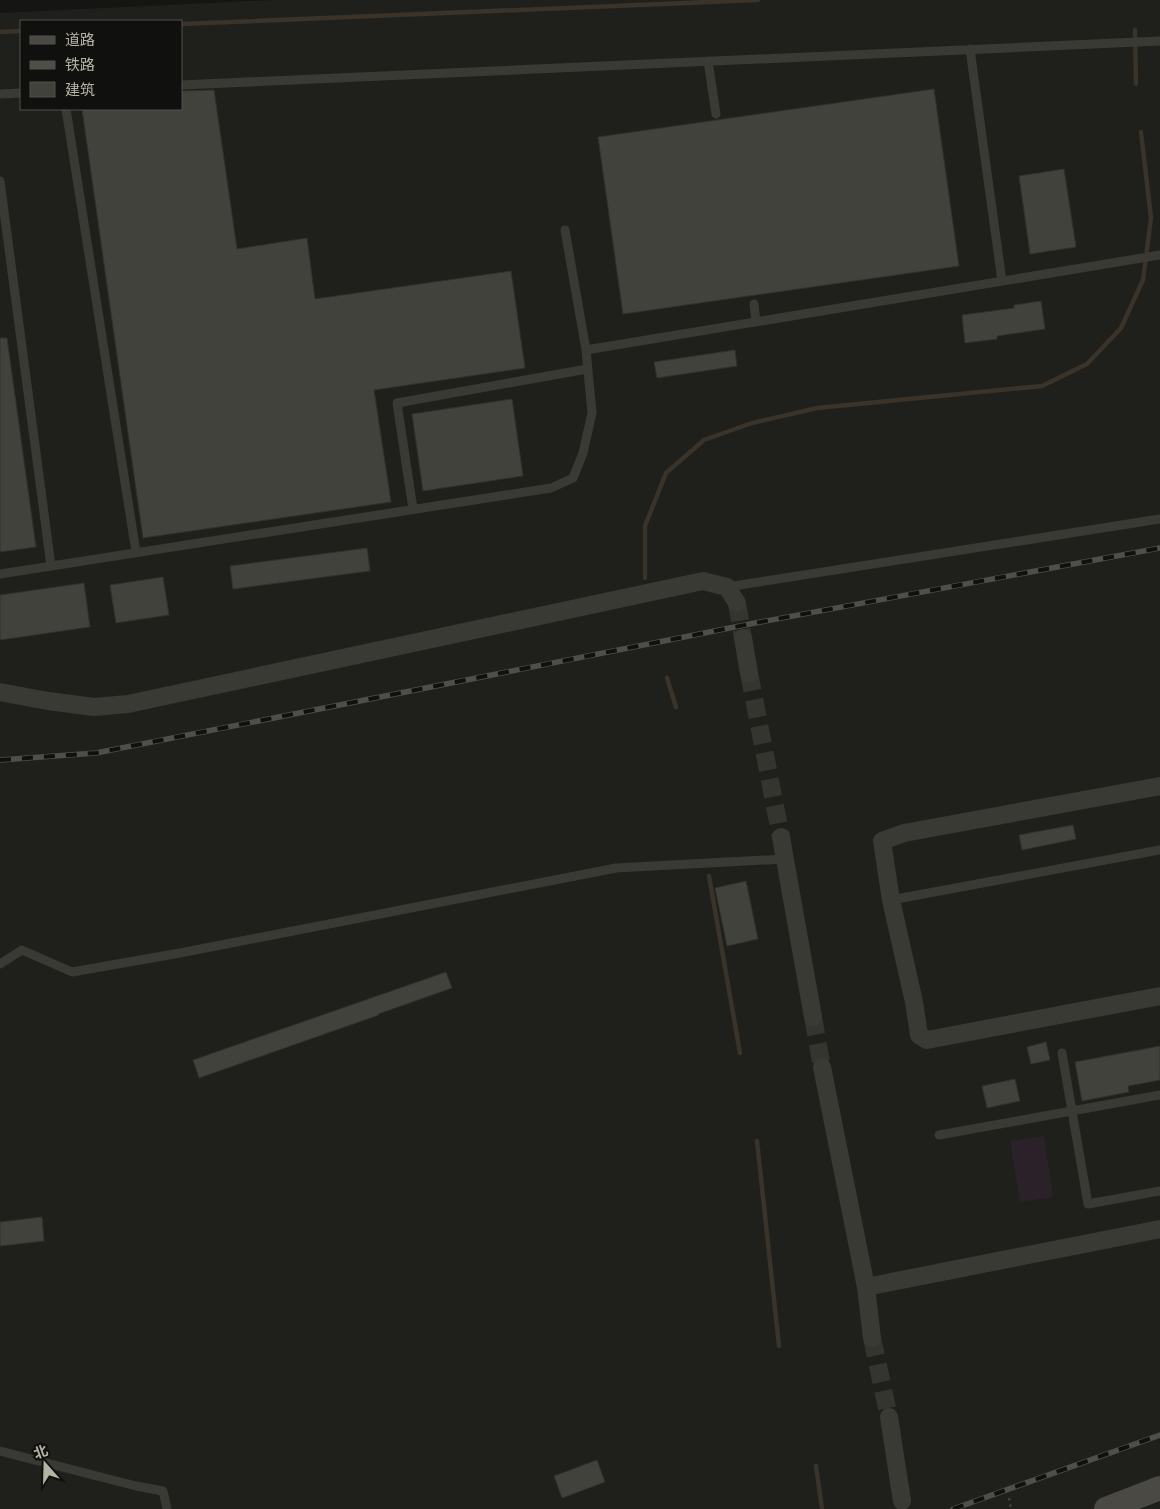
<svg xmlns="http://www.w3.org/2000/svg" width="1160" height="1509" viewBox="0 0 1160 1509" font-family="'DM Sans','Noto Sans SC',sans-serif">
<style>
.built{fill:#1f1f1c;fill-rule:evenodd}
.green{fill:#2a2228}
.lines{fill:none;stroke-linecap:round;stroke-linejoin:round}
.stream{stroke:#39332a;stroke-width:4.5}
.building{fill:#42423d;stroke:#31312d}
.street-tunnel{stroke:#353530;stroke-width:18;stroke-dasharray:18 9;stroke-linecap:butt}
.path{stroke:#41403b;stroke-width:2.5;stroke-dasharray:2.5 4;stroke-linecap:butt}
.lane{stroke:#3a3a35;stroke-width:9}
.street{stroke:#3a3a35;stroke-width:18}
.secondary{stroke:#4a4943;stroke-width:24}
.rail-casing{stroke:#4f4e48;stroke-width:5.5}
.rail{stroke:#10100e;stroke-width:4;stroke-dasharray:11;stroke-linecap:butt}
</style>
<rect width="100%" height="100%" fill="#151513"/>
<path class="built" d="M274,0H1160V1509H0V13ZM21,21H181V109H21Z"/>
<path class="green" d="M1044,1136L1053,1197L1020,1202L1010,1141Z"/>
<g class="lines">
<path class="stream" d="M181,24L758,0
M1135,30L1136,84
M0,32L21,31
M645,578V526L666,473L704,440L752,423L817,408L1042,386L1087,364L1121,328L1143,280L1151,218L1141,132
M667,678L676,707
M709,876L740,1053
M757,1141L779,1346
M816,1466L822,1509"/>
</g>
<path class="building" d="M934,89L959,266L623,314L598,137Z
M214,90L237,249L307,238L315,299L511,271L525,368L374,390L391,502L143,538L82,109H181V91Z
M1064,169L1076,247L1030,254L1019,176Z
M1041,301L1045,329L997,336V339L965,343L962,315L1014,308V305Z
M0,338H7L36,547L0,552Z
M735,350L737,366L657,378L654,362Z
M512,399L523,476L423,491L412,414Z
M367,548L370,571L233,589L230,566Z
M163,577L169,615L116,623L110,585Z
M84,583L90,627L0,640V595Z
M1073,825L1076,839L1022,850L1019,835Z
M746,881L758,939L727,946L715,888Z
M446,972L452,988L378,1014L379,1015L199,1078L193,1060Z
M1046,1042L1050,1060L1031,1064L1027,1047Z
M1160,1046V1080L1128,1086L1129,1092L1082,1101L1075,1062Z
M1015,1079L1020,1101L987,1108L982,1086Z
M42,1217L44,1241L0,1246V1222Z
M597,1460L605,1482L562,1498L554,1476Z"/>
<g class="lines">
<path class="street-tunnel" d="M737,603L743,638
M749,673L781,837
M813,1017L822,1067
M872,1338L889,1417"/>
<path class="path" d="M1009,1498L1011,1509"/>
<path class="lane" d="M970,49L1002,281
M708,61L716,114
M181,85L1160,41
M0,94L21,93
M66,109L136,552
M0,181L51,566
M754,304L756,322
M586,350L1160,255
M413,509L397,403L587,369
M0,574L551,488L573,478L583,453L592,413L586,350L565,230
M727,587L1160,519
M891,900L1160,850
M0,964L22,950L72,972L180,953L616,868L785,859
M1062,1053L1088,1204L1160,1191
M939,1135L1160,1095
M0,1451L136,1486L163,1491L167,1509"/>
<path class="street" d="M743,638L749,673
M0,692L48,701L94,707L128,704L703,581L727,587L737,603
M1160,786L904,833L882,841L891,900L914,1002L919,1035L927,1040L1160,996
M781,837L813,1017
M822,1067L866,1287L872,1338
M866,1287L1160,1229
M889,1417L902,1501"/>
<path class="secondary" d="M1106,1509L1160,1488"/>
<g class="rail-casing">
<path id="rail" d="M0,760L96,753L755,623L1160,548
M953,1509L1160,1435"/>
</g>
<use href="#rail" class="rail"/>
</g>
<rect x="20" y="20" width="162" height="90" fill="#10100e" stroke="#52514a"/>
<rect x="30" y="36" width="25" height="8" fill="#4a4943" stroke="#52514a"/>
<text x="65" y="45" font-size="15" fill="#b5b3a5">道路</text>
<rect x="30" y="61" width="25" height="8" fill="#4f4e48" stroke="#52514a"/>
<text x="65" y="70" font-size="15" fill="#b5b3a5">铁路</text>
<rect x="30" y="82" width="25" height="15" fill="#42423d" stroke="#52514a"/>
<text x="65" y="95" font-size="15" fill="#b5b3a5">建筑</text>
<g transform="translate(45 1464) rotate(340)" stroke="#10100e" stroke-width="4" paint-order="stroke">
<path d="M0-4L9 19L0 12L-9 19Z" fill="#b5b3a5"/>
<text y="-8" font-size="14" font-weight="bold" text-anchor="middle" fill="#b5b3a5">北</text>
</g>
</svg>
